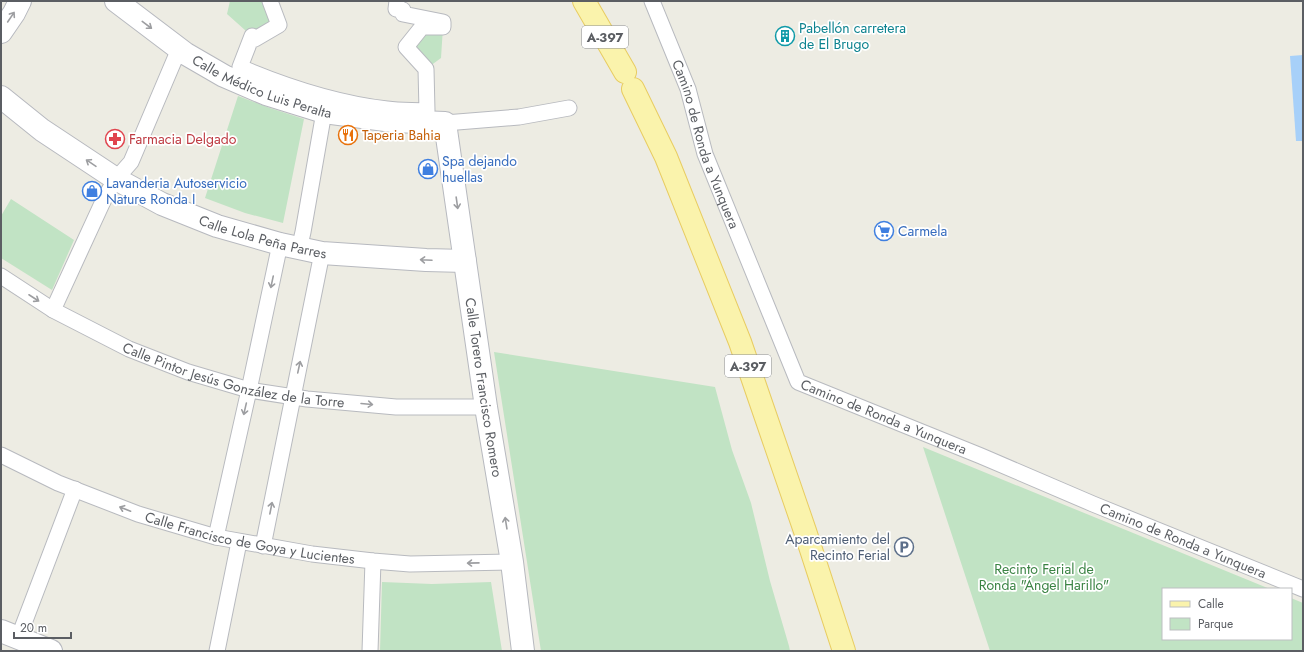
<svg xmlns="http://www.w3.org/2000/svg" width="1304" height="652" viewBox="0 0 1304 652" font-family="Jost,sans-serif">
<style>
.green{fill:#c1e3c4}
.water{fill:#a7d0f9}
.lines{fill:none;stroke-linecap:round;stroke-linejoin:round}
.street-casing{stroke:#b8babf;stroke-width:17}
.secondary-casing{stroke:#b7b9bf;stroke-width:24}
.primary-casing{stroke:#e8cc61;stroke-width:24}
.street{stroke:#fff;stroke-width:15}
.secondary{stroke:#fff;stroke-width:22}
.primary{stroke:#faf3ac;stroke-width:22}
.oneway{stroke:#9d9ea1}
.labels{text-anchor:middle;stroke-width:3.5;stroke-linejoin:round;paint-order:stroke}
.shield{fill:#fff;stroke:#8c8e92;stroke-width:1}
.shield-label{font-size:13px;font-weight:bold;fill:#5b5e63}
.culture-label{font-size:14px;fill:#0d838f;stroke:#fff;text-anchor:start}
.street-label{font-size:14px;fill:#5b5e63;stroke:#fff}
.food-label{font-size:14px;fill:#c56008;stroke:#fff;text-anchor:start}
.health-label{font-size:14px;fill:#be3a42;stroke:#fff;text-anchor:start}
.shop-label{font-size:14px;fill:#366cbe;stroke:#fff;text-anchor:start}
.service-label{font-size:14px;fill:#4e5e75;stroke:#fff;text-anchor:end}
.park-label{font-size:14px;fill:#3a8343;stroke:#fff}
</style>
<rect width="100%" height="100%" fill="#edece3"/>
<path class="green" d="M230,1H270L279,25L255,39L227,14Z
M422,27H443L441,58L426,69L406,47Z
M238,96L270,108L304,119L283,223L245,213L205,198Z
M11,199L74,240L52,290L1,258V216Z
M494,352L715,387L732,450L751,503L770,581L789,646L790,651H541Z
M923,447L1270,589H1163V639H1291V598L1303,603V651H990Z
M382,582L432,584L491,582L502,651H380Z"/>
<path class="water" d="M1303,55V141H1296L1290,56Z"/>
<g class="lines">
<g class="street-casing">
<g id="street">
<path d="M270,1L279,25L255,39L252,36L240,67C287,87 336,103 387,109C401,111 414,110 427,111L426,69L406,47L422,27H443V22L403,14V10L396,9L397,1"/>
<path id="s1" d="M652,1L688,89L705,154L798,382L981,456L1093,504L1303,589"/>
<path d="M445,123L519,117L569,108"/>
<path d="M299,249L303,232L324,112"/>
<path id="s2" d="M1,276L53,310L129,349L188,372L249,390L307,399L396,407H486"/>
<path d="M53,310L105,197L116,179L131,162L179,49"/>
<path id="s3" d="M1,455L58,483L138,514L216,537L312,554L373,561L410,564L512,562"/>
<path d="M216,537L249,390L280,244"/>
<path d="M263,546L322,253"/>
<path d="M18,639L75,489"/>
<path d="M217,651L239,542"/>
<path d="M370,651L373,561"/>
</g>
</g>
<g class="secondary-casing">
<g id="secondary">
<path id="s4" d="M116,1L186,54L224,76L266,94L324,112L393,121L445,123L486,407L512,562L523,651"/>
<path d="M1,32L14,13L20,1"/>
<path id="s5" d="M1,97L42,130L116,179L162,204L217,226L280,244L322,253L426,260L465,261"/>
<path d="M1,631L51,651"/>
</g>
</g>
<g class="primary-casing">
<path id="primary" d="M584,1L625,72
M633,89L666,157L740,342L805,531L844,651"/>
</g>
<use href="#street" class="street"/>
<use href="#secondary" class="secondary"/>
<use href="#primary" class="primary"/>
</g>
<defs><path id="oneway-shaft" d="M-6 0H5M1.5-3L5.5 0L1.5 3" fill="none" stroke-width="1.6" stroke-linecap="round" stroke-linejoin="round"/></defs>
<g class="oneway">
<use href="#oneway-shaft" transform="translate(11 17) rotate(-56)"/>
<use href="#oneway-shaft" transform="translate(147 25) rotate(37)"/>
<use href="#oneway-shaft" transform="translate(91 163) rotate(-146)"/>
<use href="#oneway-shaft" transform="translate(457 203) rotate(82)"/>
<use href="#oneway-shaft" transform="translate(426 260) rotate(-177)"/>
<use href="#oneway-shaft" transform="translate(272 282) rotate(102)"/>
<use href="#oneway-shaft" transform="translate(34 298) rotate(33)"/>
<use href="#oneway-shaft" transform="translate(299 367) rotate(-78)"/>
<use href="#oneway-shaft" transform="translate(367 404) rotate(5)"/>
<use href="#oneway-shaft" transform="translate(245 409) rotate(103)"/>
<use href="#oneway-shaft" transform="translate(271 508) rotate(-79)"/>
<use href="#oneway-shaft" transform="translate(125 509) rotate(-159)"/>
<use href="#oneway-shaft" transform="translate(506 523) rotate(-99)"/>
<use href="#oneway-shaft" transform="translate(473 563) rotate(179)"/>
</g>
<defs>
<g id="building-ring" transform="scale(1)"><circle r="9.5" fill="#fff" stroke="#0f9aa8" stroke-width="1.5"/><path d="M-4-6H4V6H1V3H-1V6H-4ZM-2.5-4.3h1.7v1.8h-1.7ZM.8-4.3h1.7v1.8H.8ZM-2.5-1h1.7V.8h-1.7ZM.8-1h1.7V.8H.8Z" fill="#0f9aa8"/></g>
<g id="restaurant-ring" transform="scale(1)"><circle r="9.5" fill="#fff" stroke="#e8710a" stroke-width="1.5"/><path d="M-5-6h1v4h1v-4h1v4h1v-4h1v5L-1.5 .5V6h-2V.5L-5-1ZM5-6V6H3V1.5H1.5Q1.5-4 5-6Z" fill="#e8710a"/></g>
<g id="pharmacy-ring" transform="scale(1)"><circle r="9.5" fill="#fff" stroke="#e0444e" stroke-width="1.5"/><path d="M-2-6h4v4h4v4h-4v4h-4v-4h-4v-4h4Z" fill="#e0444e"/></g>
<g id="shop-ring" transform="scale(1)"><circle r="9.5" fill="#fff" stroke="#3f7fe0" stroke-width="1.5"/><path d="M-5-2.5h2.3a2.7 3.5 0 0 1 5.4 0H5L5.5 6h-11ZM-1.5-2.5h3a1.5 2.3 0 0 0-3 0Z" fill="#3f7fe0"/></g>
<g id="supermarket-ring" transform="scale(1)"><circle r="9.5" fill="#fff" stroke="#3f7fe0" stroke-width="1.5"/><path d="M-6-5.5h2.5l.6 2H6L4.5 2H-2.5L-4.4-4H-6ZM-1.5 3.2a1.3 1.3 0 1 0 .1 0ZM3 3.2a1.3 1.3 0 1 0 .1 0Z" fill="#3f7fe0"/></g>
<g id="parking-ring" transform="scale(1)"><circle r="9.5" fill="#fff" stroke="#5c6f8a" stroke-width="1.5"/><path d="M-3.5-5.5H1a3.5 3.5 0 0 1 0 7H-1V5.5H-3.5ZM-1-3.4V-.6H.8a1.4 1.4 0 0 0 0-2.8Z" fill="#5c6f8a"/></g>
</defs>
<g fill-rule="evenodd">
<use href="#building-ring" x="785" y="36"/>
<use href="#restaurant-ring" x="348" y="135"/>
<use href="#pharmacy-ring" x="115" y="139"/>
<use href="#shop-ring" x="428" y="169"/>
<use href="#shop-ring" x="92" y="191"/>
<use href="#supermarket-ring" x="884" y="231"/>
<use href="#parking-ring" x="904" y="547"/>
</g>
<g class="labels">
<g class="shield">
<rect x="582" y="26" width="46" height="22" rx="3"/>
<rect x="725" y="355" width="46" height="22" rx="3"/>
</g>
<g class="shield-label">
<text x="605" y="42">A-397</text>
<text x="748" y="371">A-397</text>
</g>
<g class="culture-label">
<text x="799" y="33">Pabellón carretera<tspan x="799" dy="16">de El Brugo</tspan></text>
</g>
<g class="street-label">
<text dy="5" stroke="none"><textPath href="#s4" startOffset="171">Calle Médico Luis Peralta</textPath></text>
<text dy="5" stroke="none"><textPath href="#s1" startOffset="153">Camino de Ronda a Yunquera</textPath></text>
<text dy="5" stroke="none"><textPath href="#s5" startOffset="300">Calle Lola Peña Parres</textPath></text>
<text dy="5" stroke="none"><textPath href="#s2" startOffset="256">Calle Pintor Jesús González de la Torre</textPath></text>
<text dy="5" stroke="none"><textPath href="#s4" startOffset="627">Calle Torero Francisco Romero</textPath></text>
<text dy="5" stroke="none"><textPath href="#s1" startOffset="501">Camino de Ronda a Yunquera</textPath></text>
<text dy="5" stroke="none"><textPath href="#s3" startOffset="264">Calle Francisco de Goya y Lucientes</textPath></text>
<text dy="5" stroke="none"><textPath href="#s1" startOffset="825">Camino de Ronda a Yunquera</textPath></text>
</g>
<g class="food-label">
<text x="362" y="140">Taperia Bahia</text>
</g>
<g class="health-label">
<text x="129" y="144">Farmacia Delgado</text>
</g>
<g class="shop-label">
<text x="442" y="166">Spa dejando<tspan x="442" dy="16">huellas</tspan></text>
<text x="106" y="188">Lavanderia Autoservicio<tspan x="106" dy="16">Nature Ronda I</tspan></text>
<text x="898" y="236">Carmela</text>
</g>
<g class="service-label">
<text x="890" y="544">Aparcamiento del<tspan x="890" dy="16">Recinto Ferial</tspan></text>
</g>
<g class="park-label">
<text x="1044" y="574">Recinto Ferial de<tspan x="1044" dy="16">Ronda "Ángel Harillo"</tspan></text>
</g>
</g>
<rect width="1304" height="652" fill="none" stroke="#5b5e63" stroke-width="4"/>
<rect x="1162" y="588" width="130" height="52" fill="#ffffff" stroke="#bdbfc1"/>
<rect x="1170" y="601" width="20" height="6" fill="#faf3ac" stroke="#bdbfc1"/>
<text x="1198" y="608" font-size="12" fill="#5b5e63">Calle</text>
<rect x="1170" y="618" width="20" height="12" fill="#c1e3c4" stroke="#bdbfc1"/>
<text x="1198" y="628" font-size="12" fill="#5b5e63">Parque</text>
<path d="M14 632v6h57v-6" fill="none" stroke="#5b5e63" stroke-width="2"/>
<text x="20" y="632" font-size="12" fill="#5b5e63" stroke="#ffffff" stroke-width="3" paint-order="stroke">20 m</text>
</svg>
